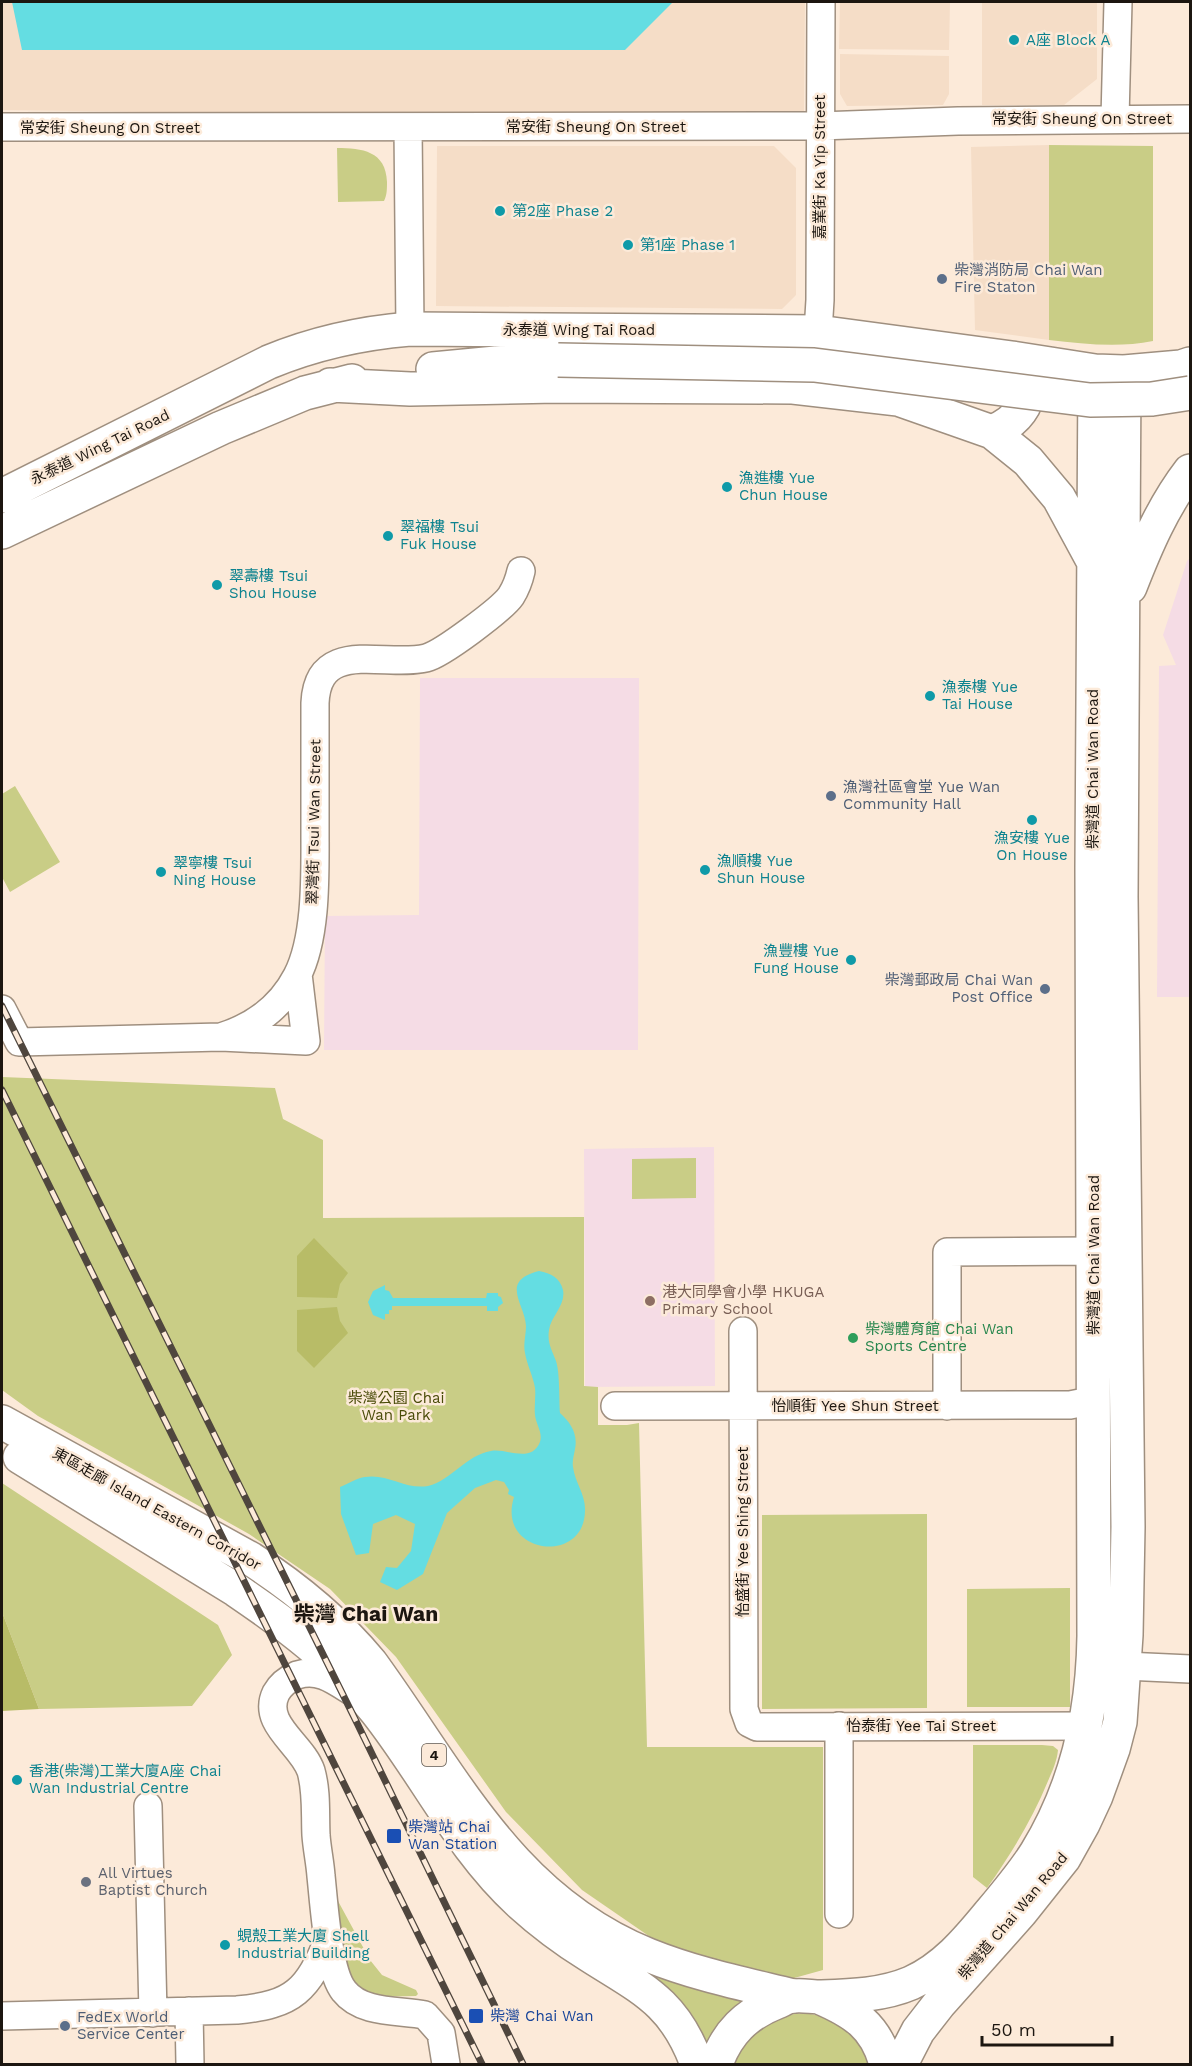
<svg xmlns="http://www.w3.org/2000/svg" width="1192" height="2066" viewBox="0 0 1192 2066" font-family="'Work Sans','Noto Sans TC',sans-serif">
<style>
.built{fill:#f5ddc7}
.education{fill:#f5dce5}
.green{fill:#c9cd86}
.forest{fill:#b8bc67}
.water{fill:#64dde2}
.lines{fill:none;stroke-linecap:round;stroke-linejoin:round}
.minor-casing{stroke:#9f8f7f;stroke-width:30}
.major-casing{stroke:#9f8f7f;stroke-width:36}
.highway-casing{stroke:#9f8f7f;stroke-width:36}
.minor{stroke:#fff;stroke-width:27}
.major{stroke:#fff;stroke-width:33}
.highway{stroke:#fff;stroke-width:33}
.rail-casing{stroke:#4f463e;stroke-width:7}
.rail{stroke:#fcead9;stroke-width:4.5;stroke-dasharray:14;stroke-linecap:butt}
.major-bridge-casing{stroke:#9f8f7f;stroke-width:36;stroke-linecap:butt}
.major-bridge{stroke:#fff;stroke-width:33}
.culture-dot{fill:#0f9aa8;stroke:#fcead9;stroke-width:2}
.service-dot{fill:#5c6f8a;stroke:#fcead9;stroke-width:2}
.education-dot{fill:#8d6e63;stroke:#fcead9;stroke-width:2}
.leisure-dot{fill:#2e9e5b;stroke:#fcead9;stroke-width:2}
.transit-dot{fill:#1a4fb4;stroke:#fcead9;stroke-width:2}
.worship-dot{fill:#6b7280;stroke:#fcead9;stroke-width:2}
.labels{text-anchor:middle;stroke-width:5;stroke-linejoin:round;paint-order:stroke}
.shield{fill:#fcead9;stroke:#5f564c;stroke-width:1.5}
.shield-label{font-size:14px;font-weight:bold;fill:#1c1610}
.culture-label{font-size:15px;fill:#0d838f;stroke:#fcead9;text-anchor:start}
.street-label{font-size:15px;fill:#1c1610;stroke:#fcead9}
.service-label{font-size:15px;fill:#4e5e75;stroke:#fcead9;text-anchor:start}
.education-label{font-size:15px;fill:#785e54;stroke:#fcead9;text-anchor:start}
.leisure-label{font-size:15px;fill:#27864d;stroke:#fcead9;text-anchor:start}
.park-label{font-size:15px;fill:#494b08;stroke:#fcead9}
.transit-label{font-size:15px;fill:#164399;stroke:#fcead9;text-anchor:start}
.worship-label{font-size:15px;fill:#5b616d;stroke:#fcead9;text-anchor:start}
.district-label{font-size:21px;font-weight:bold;fill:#1c1610;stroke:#fcead9}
</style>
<rect width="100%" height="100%" fill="#fcead9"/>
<path class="built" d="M2,2H805L804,112L633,119L2,110Z
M840,2H950L949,50L839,49Z
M982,2H1097V79L1064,105H982Z
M840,54L949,56V94L943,105L847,106L840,94Z
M1049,145V340L975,330L971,147Z
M437,146H774L796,168V295L782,309L436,306Z"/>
<path class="education" d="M1190,558V997H1157L1159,666L1176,665L1163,635L1187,561Z
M420,678H639L638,1050H324L325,916L419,915Z
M714,1147L715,1386L585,1387L584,1149Z"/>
<path class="green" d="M1049,145L1153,146V341C1119,348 1084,344 1049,340Z
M337,148C362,148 386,151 387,182C387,189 387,195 384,201L338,202Z
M15,786L60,862L10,892L2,877V794Z
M2,1077L275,1088L283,1119L323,1140V1218L584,1217V1386L598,1387V1425H627L639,1423L647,1747H823V1970L787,1980L675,1954L582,1890L506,1812L396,1657L330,1589L249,1534L38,1416L2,1390Z
M696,1158V1198L632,1199V1159Z
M2,1483L218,1625L232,1655L192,1706L39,1709L2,1612Z
M927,1514V1708L762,1709V1515Z
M1070,1588V1707H967V1589Z
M973,1745H1042L1053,1746L1058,1750C1057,1761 1052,1772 1048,1781C1032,1820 1011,1854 987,1888L973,1877Z
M338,1901L370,1960L382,1975L416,1990L418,1994L416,1996L364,1997L340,1966Z
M572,1927L758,1998L724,2016L707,2049Z
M806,2013L830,2018L858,2039L872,2064H730C742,2033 773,2014 806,2013Z"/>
<path class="forest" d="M314,1238L348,1273L340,1284L337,1298L297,1297V1256Z
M337,1307L340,1321L348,1333L314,1368L297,1351V1310Z
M2,1612L39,1709L2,1711Z"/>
<path class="water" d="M12,2H673L625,50H22Z
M539,1271C551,1273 560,1278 563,1290C566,1305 551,1316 549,1330C547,1343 552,1350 556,1361C560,1373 559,1400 560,1413C571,1423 578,1434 575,1449C574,1455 572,1461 573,1467C575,1483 586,1495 585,1511C584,1566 496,1554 514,1497L508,1494L509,1490L504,1482L496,1480L475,1488L447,1513L423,1574L397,1590L380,1582L386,1567L397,1568L411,1551L415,1524L396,1515L373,1524L369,1553L356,1555L341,1514L340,1487C348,1484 357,1478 365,1477C387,1473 406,1490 428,1486C452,1480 466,1455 491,1451C507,1448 531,1464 540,1442C543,1432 536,1425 535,1415C534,1406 536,1397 535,1388C533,1376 527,1365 525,1353C523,1344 526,1335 526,1326C525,1304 499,1281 539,1271Z
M385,1285V1290L389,1291L393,1298H486L487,1293H498V1296L501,1297L503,1303L498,1307V1311H487V1306H392V1310H389V1314H385V1320L373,1315L368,1302L373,1291Z"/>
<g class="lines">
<g class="minor-casing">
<path id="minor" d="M1115,118L1118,2
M2,127L820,126L958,121L1190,119
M408,127L410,329
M818,332L820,300L821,2
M2,1009L19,1042L221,1037L306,1041L298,974
M221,1037C253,1027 281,1007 297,976C317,937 315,874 315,831C315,788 315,746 315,703C318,637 386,668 426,658C442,654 502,609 511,596C516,588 519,580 521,571
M743,1331L744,1709L749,1723L757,1727L1085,1726
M615,1406L1070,1405L1095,1400
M947,1406V1252L1094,1251L1112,1257
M1125,1666L1190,1669
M351,1691C334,1680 318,1668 297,1675C288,1679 281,1684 276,1693C261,1724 302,1744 311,1771C317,1792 315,1814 316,1835C317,1849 320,1862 321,1876C324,1903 328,1972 344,1991C362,2014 399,2010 425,2015L441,2033L446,2064
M148,1806L153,2013
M839,1914V1726
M189,2011L190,2064
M2,2016L237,2010C294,2005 308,1990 329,1938"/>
</g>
<g class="major-casing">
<path id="major" d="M433,369L496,363L558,360
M330,385L410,389L556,386L793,387L898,399L992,432L1028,461L1059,498L1092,559
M992,432C1019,421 1039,396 1022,367
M2,496L269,362C315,343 361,333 410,329L818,332L1012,358L1095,371L1124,372L1181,367L1190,364
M2,532L221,428L305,393L352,381
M1130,587C1146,546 1163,506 1190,471
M819,1997C854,2012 876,2026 886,2064
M716,2064C727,2033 746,2014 777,2002C782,2000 788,1996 794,1996C803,1995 812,1997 821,1997C851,1996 883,1995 911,1983C944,1968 966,1942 989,1914C1005,1895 1022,1875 1036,1853C1076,1788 1093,1712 1094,1636L1092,868L1095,371
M901,2064L918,2031L939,2004L1021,1912L1064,1858L1083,1824L1096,1796L1113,1749L1120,1722L1126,1635L1128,1527L1121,897L1124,372"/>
</g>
<g class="highway-casing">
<path id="highway" d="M2,1422L251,1559C296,1588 337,1622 371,1663C454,1777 510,1899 648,1955C695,1974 744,1984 793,1996
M20,1457L236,1590C286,1624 338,1663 376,1711C426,1774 460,1848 520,1903C541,1922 565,1940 589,1955C642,1989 674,2001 697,2064"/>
</g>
<use href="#minor" class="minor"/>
<use href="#major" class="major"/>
<use href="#highway" class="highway"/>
<g class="rail-casing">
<path id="rail" d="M2,1006L356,1721L523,2064
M2,1090L482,2064"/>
</g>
<use href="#rail" class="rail"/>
<g class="major-bridge-casing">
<path id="major-bridge" d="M558,360L814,365L1090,400L1152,399L1190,393"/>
</g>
<use href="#major-bridge" class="major-bridge"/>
</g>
<g class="culture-dot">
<circle cx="1014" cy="40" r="6"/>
<circle cx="500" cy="211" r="6"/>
<circle cx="628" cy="245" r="6"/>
<circle cx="727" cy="487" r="6"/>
<circle cx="388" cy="536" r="6"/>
<circle cx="217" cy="585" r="6"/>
<circle cx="930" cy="696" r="6"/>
<circle cx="1032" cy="820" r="6"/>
<circle cx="705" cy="870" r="6"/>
<circle cx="161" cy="872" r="6"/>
<circle cx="851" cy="960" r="6"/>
<circle cx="17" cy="1780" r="6"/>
<circle cx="225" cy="1945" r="6"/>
</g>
<g class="service-dot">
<circle cx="942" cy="279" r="6"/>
<circle cx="831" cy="796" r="6"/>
<circle cx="1045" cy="989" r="6"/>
<circle cx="65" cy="2026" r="6"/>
</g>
<circle class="education-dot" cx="650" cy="1301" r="6"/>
<circle class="leisure-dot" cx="853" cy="1338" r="6"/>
<g class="transit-dot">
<rect x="386" y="1828" width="16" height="16" rx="3"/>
<rect x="468" y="2008" width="16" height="16" rx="3"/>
</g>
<circle class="worship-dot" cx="86" cy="1882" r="6"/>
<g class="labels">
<rect class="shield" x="422" y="1744" width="24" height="22" rx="4.5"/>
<g class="shield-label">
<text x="434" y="1760">4</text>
</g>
<g class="culture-label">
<text x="1026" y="45">A座 Block A</text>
<text x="512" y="216">第2座 Phase 2</text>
<text x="640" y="250">第1座 Phase 1</text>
<text x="739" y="483">漁進樓 Yue<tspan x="739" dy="17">Chun House</tspan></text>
<text x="400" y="532">翠福樓 Tsui<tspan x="400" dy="17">Fuk House</tspan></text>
<text x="229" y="581">翠壽樓 Tsui<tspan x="229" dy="17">Shou House</tspan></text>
<text x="942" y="692">漁泰樓 Yue<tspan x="942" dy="17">Tai House</tspan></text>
<text x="1032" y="843" text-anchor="middle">漁安樓 Yue<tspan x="1032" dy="17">On House</tspan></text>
<text x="717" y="866">漁順樓 Yue<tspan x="717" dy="17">Shun House</tspan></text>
<text x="173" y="868">翠寧樓 Tsui<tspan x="173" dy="17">Ning House</tspan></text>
<text x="839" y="956" text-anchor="end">漁豐樓 Yue<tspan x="839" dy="17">Fung House</tspan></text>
<text x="29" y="1776">香港(柴灣)工業大廈A座 Chai<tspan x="29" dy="17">Wan Industrial Centre</tspan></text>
<text x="237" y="1941">蜆殼工業大廈 Shell<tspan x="237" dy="17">Industrial Building</tspan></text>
</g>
<g class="street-label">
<text x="1082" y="124">常安街 Sheung On Street</text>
<text x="596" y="132">常安街 Sheung On Street</text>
<text x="110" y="133">常安街 Sheung On Street</text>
<text transform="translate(820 167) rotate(-90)" y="5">嘉業街 Ka Yip Street</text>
<text x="579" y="335">永泰道 Wing Tai Road</text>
<text transform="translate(100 447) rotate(-26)" y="5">永泰道 Wing Tai Road</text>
<text transform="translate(1093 769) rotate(-90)" y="5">柴灣道 Chai Wan Road</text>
<text transform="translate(314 822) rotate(-89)" y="5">翠灣街 Tsui Wan Street</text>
<text transform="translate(1094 1255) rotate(-90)" y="5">柴灣道 Chai Wan Road</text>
<text x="855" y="1411">怡順街 Yee Shun Street</text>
<text transform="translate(157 1509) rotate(29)" y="5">東區走廊 Island Eastern Corridor</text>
<text transform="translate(743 1532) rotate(-90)" y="5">怡盛街 Yee Shing Street</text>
<text x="921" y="1731">怡泰街 Yee Tai Street</text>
<text transform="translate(1013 1916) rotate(-50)" y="5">柴灣道 Chai Wan Road</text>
</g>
<g class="service-label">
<text x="954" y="275">柴灣消防局 Chai Wan<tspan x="954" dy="17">Fire Staton</tspan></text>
<text x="843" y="792">漁灣社區會堂 Yue Wan<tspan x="843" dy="17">Community Hall</tspan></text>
<text x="1033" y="985" text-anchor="end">柴灣郵政局 Chai Wan<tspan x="1033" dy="17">Post Office</tspan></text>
<text x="77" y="2022">FedEx World<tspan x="77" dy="17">Service Center</tspan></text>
</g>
<g class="education-label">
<text x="662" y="1297">港大同學會小學 HKUGA<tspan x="662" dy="17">Primary School</tspan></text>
</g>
<g class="leisure-label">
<text x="865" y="1334">柴灣體育館 Chai Wan<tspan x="865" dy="17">Sports Centre</tspan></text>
</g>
<g class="park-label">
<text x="396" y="1403">柴灣公園 Chai<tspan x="396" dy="17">Wan Park</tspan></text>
</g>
<g class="transit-label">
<text x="408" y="1832">柴灣站 Chai<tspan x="408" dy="17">Wan Station</tspan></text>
<text x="490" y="2021">柴灣 Chai Wan</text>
</g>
<g class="worship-label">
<text x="98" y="1878">All Virtues<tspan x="98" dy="17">Baptist Church</tspan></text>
</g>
<g class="district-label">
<text x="366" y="1621">柴灣 Chai Wan</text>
</g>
</g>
<rect width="1192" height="2066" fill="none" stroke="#1c1610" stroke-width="6"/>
<path d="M982 2036v9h130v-9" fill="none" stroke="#1c1610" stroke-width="3"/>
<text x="991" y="2036" font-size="18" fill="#1c1610" stroke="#fcead9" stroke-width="4.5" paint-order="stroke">50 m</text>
</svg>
